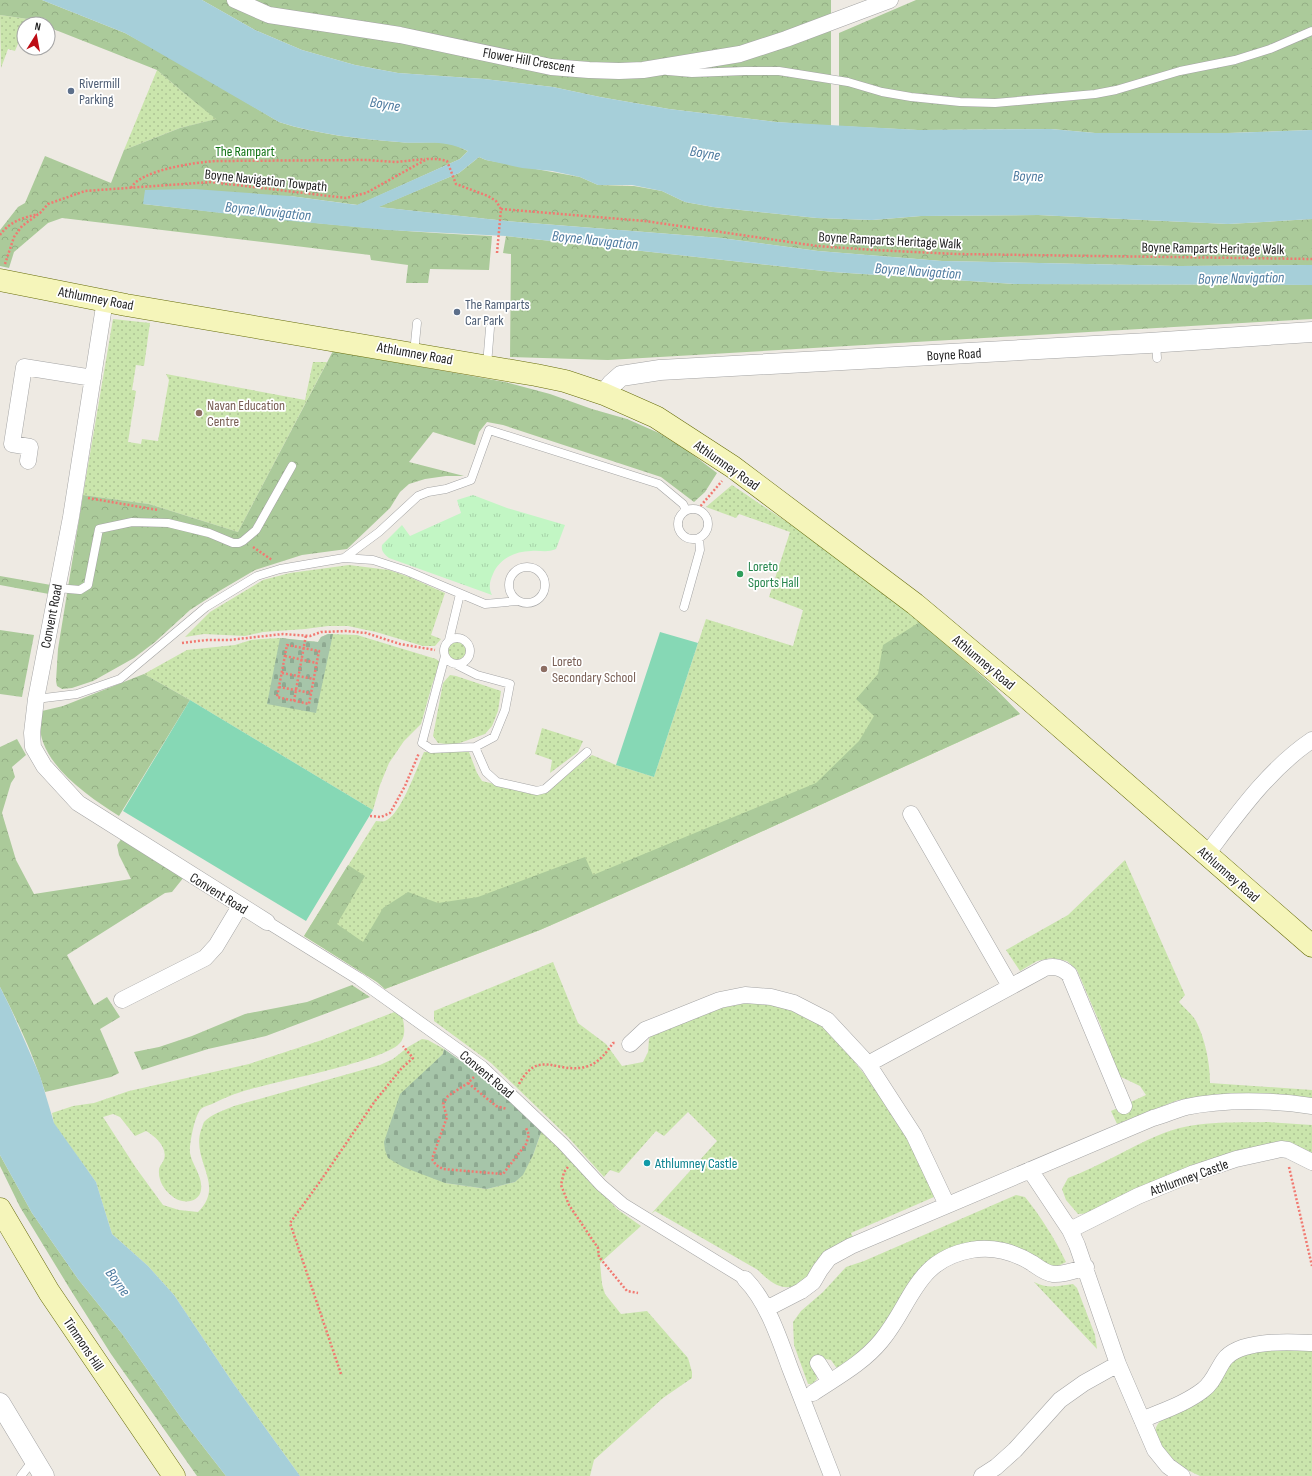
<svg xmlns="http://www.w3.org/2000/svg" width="1312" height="1476" viewBox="0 0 1312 1476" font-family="'Sofia Sans Condensed',sans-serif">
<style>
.grass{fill:url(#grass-dots)}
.forest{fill:url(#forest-crowns)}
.cemetery{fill:url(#cemetery-stones)}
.park{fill:url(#park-tufts)}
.pitch{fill:#86d8b5}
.water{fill:#a6cfd9}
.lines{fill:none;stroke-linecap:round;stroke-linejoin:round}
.service-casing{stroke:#a4a4a4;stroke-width:9}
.pedestrian-casing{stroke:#a4a4a4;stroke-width:13}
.minor-casing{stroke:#a4a4a4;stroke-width:17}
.tertiary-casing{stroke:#a4a4a4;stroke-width:21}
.secondary-casing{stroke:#666c0b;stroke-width:23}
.path{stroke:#f17971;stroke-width:2.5;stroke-dasharray:2 2;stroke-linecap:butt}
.service{stroke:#fff;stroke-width:8}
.pedestrian{stroke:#fff;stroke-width:12}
.minor{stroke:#fff;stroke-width:16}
.tertiary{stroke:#fff;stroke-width:20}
.secondary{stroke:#f5f5ba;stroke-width:22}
.service-dot{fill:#5c6f8a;stroke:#fff;stroke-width:1.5}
.education-dot{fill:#8d6e63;stroke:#fff;stroke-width:1.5}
.leisure-dot{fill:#2e9e5b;stroke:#fff;stroke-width:1.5}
.culture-dot{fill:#0f9aa8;stroke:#fff;stroke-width:1.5}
.labels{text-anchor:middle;stroke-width:3.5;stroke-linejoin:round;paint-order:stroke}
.street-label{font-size:14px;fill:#1d1d1d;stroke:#fff}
.service-label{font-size:14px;fill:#4e5e75;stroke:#fff;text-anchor:start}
.park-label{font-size:14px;fill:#127416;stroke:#fff}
.education-label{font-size:14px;fill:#785e54;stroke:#fff;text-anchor:start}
.leisure-label{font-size:14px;fill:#27864d;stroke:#fff;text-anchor:start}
.culture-label{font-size:14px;fill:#0d838f;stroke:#fff;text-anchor:start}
.water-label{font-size:15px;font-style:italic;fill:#4d7a9f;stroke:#fff}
</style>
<defs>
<pattern id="grass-dots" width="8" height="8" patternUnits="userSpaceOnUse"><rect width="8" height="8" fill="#cae5ac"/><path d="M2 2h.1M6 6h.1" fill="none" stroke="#adc494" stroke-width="1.8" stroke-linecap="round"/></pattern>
<pattern id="forest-crowns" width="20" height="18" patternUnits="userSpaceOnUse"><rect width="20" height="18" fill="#abca9a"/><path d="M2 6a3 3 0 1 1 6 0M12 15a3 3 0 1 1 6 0" fill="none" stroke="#93ad84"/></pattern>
<pattern id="cemetery-stones" width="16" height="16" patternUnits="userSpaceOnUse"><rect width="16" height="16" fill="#a6c5a9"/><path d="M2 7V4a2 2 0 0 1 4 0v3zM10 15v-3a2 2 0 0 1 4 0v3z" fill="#8ea991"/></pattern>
<pattern id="park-tufts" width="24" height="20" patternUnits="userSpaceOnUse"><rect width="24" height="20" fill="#c2f6c4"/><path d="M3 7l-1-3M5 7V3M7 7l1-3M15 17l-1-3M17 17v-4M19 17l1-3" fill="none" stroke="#a6d2a8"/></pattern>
</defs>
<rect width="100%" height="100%" fill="#eeeae3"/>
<path class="grass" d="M0,15L28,19L26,24H24V29L15,51L8,49L1,68Z
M157,70L185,94L217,119L180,128L124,150Z
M113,319L150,323L144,366L136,365L132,390L136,391L128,442L141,444L142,439L158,441L169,380L166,374L305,400L313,362H327L238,532L149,504L83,495Z
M732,485C789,524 848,561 901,605C942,640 983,675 1020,714L686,866L540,930L385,989L377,982L304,936L376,821C379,821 383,822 385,821C401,815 417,767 424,752H469L477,773L482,781L535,794L550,788L592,755L616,765L654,777L706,619L793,646L803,610L769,597L790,532L739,514L736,518L706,507Z
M349,565L389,570L409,577L445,593L431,635L441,639L435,646H423L376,632L348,626H328L305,629L263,632L245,636L204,634L185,637L210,612L263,580L290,573Z
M328,634L357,635L436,659L440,662L432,685L421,724L404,741L389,763L380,785L373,810L190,700L144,674L187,650L235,645L251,640L262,639L280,638L318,642L321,637Z
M448 651a9 9 0 1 1 18 0a9 9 0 1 1-18 0Z
M450,675L456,676L501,691L498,711L492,726L485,734L454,745L438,743L433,736L443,683Z
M542,728L583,741L578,752L550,773L552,760L535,754Z
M1125,860L1185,995L1179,1002C1184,1008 1192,1014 1196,1021C1205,1039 1210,1062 1210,1083L1312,1090V1098H1208L1178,1100L1117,1124L1111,1111L1146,1095L1140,1086L1119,1076L1100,1024L1077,970L1067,961L1051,958L1037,961L1020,971L1006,950L1068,915Z
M553,962L578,1023L606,1044L622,1066L643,1062L648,1052L649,1039L652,1034L716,1009L751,1002L780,1003L806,1014L833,1035L865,1075L904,1131L927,1178L934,1197L851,1233L853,1237L831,1248L814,1264L810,1277C805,1280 799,1284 794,1286C779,1291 767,1279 758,1270L655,1211L651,1214L717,1141L688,1112L664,1136L656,1131L619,1173L610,1170L604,1177L568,1137L491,1063L434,1021V1011Z
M397,1011L402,1015C404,1024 407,1036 399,1044C385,1058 310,1075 287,1080C261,1086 235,1092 212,1104C209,1105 203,1107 201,1109C195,1114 189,1145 190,1153C192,1165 203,1176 201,1190C199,1204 180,1204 172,1196C164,1190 158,1180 159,1170C159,1166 163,1163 164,1159C168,1148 155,1136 146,1131L135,1136L120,1117L113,1114L103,1117L136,1168L163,1205L179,1210L198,1212C226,1185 191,1161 201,1130C202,1128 203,1124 204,1122C211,1114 225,1110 234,1106L380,1065L393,1059L408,1047L422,1039L428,1040L444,1049L443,1054L427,1070L445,1183L487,1189L515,1182L522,1175L533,1155L542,1130L617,1209L641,1226L600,1263L602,1284L605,1294L621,1314L647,1311L688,1358L692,1372V1378L663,1398L594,1460L590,1476H300L233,1383L174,1295L148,1266L112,1234L96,1182L54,1124L52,1113L73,1106L94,1103L129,1091L249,1064L322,1040Z
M1268,1122L1312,1125V1154L1296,1145L1282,1142L1093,1213L1078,1214L1066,1200L1062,1189L1068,1178C1100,1166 1128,1148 1159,1135C1193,1120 1232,1123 1268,1122Z
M1016,1195L1025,1197C1041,1217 1055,1239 1066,1262L1058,1266L1050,1265L963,1245L879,1336L838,1370L831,1360L825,1359L813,1365L817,1379L812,1384H808L794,1345L793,1322L801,1311L823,1292L846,1267L864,1261Z
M1034,1282C1047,1289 1059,1286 1073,1284L1077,1288L1095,1335L1097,1349Z
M1312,1348V1476H1200C1182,1468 1172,1460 1160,1444C1142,1418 1181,1412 1198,1403C1203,1401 1208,1396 1212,1392C1224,1380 1228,1359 1245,1353C1262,1347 1293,1349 1312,1348Z"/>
<path class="forest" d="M0,0H42L125,33L180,63L279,122C315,134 360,139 399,142C416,144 434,140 451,144C457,145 463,149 468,151L460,159L358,205L290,196L143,204C259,217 375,231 492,236L489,270L430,269L428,283H406L408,265L371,260L370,255L62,218L48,223L14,252L9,268L0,266V230L18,207L25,203L45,156L111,183L124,150L180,128L216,119L185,94L157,70L48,27V24H40L28,19L0,15Z
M202,0H831V126L776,122L669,109L600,97L553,87L484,79L398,73L355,65L302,50L255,30Z
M916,0H1312V130L1228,133H1095L1051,129L918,130L839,126V33Z
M479,157L486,160L580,177L598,185L634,186L662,191L685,202L713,207L817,218L872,220L921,216L1038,215L1228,224L1312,219V265L1180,266L942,261L818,251L721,238L506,221L378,207L459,173Z
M506,236L833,272L1015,284L1312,285V319L608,360L510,357L511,254L503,253Z
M333,351L505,382L550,394L592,409L627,419L659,433L688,451L717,473L705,492L694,502L661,477L503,425L487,422L479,432L475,445L433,432L409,462L464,476H446L425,479L409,484L400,492L390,508L347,549L302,555L255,570L221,590L190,610L155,642L134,658L93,681L72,688L62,689L57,686L56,681L58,649L83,495L149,504L238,532Z
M0,576L51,585L49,594L0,585Z
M920,622L990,683L1020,714L686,866L540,930L385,989L377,982L304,936L348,865L365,876L337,924L363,942L383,908L408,892L438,903L478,897L585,857L593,875L816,783L859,741L874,716L856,699L878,674L883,645Z
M0,630L34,635L22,697L0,694Z
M144,674L190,700L119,816C92,799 54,773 43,742C39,732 41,722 42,711L63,706Z
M17,739L26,755L12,767L15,777L11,783L2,813L16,860L34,894L131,879L119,855L117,845L122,838L184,877L172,892L165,893L67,955L94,1005L107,997L120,1017L100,1029L119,1073L111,1077L45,1092C34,1056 17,1020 0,987V747Z
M352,985L370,997L266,1036L208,1049L142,1070L134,1052L159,1047L192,1036L245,1014L307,1002Z
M0,1155L32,1213L78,1279L123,1335L184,1422L226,1476H197L111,1354L70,1289L20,1207L0,1166Z"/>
<path class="cemetery" d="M328,634H333L316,713L267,704L280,638L318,642L321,637Z
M444,1049L478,1073L542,1130L533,1155L523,1175L515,1182L487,1189L445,1183L403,1167L388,1158L385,1150L384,1142L400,1094L443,1054Z"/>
<path class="park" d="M473,495L507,508L565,525L556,549C547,553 540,550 531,551C515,551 499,559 493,574C490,581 488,587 492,595L389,558C384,554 381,551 382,545L402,525L410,536L461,513L457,500Z"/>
<path class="pitch" d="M660,632L698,643L654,777L616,765Z
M190,700L373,810L306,921L123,811Z"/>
<path class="water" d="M42,0H202L255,30L302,50L355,65L398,73L484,79L553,87L600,97L669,109L776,122L918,130L1051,129L1095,133H1228L1312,130V219L1228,224L1038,215L921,216L872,220L817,218L713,207L685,202L662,191L632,185H598L580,177L552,171L522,168L486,160L479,157L459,173L379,207L506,221L721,238L818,251L942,261L1180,266L1312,265V285L1015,284L833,272L506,236L387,230L281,220L143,204L145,190L194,189L290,196L357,205L460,159L468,151C441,138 427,145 399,142C360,139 316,134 279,122L125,33Z
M0,987L10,1007L40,1076L54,1123L96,1182L112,1234L148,1266L174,1295L233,1383L300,1476H226L184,1422L123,1335L78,1279L32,1213L0,1155Z"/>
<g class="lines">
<g class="service-casing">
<path id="service" d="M668,71L692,73L745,71H779L848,82L882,92L911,97L960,102L995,103L1095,94L1116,90L1180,71L1235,60L1270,49L1312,31
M1156,343L1157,358
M414,353L417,323
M487,365L490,328
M678 524a15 15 0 1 1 30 0a15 15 0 1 1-30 0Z
M344,558L379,532L418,496L428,492L446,489L471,480L489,430L659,484L683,504L686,510
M509 585a18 18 0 1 1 36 0a18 18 0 1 1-36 0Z
M57,588L80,590L88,585L99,529L132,522L168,523L209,533L233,543H239L243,541L256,530L292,466
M684,607L700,550L699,538
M444 651a13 13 0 1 1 26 0a13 13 0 1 1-26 0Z
M449,640L460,594
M445,656L422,743L431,749L475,747L494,737L505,710L510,684L477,675L457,665
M36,699L77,694L120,679L206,607L257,576L280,569L344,558L373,560L407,571L485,604L517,601
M475,747L486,772L497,782L537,791L545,789L587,752
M21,1476L34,1459"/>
</g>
<g class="pedestrian-casing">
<path id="pedestrian" d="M267,922L359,979L482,1067L563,1144L601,1185L623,1204L745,1279"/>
</g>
<g class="minor-casing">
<path id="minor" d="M235,0L269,15L400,35L551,67L589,70L619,71L643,70L740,54L786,39L890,0
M105,300L71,517L36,699L32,733L33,747L44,766L78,803L267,922
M28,461L30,447L12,444L24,367L93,378
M911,814L1010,986
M1207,854C1238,813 1269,769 1312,740
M122,1000L205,958L216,946L240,906
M630,1044L645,1030L720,1000L745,995L771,997L794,1003L827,1020L868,1064L914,1135L947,1205
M868,1064L1045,968C1055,966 1061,967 1069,974L1124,1106
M1030,1170L1070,1230L1077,1245L1118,1364L1155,1450L1168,1466L1182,1476
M1070,1230L1138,1196L1194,1173L1236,1159L1281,1149L1288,1150L1312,1162
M745,1279C767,1301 779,1338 790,1368C804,1404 818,1440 832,1476
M766,1309L801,1291L813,1282L820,1270L829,1258L851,1246L1153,1118C1164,1115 1175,1110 1186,1107C1223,1099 1274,1100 1312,1106
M818,1363L830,1382
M813,1393C837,1377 863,1363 881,1341C912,1304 915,1260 971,1250C992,1246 1014,1252 1032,1263C1038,1267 1045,1273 1053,1274C1064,1275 1076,1270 1086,1267
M1142,1420C1162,1411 1185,1404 1203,1390C1213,1383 1217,1370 1224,1360C1239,1339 1289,1342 1312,1343
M982,1476L996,1467L1015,1450L1060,1400L1084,1383L1118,1364"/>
</g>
<g class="tertiary-casing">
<path id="tertiary" d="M604,394L612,384L621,376L660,370L1149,343L1312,332
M0,1403L44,1476"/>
</g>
<g class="secondary-casing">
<path id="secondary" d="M0,280L126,305L536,375L565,381L604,394L656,417L733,467L915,604L1025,696L1312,946
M0,1209L49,1292L174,1476"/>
</g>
<path class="path" d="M131,188C140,170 197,162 216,161L367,160L396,162L425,159
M501,209L645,221L817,246L874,250L956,254L1312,259
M0,235C10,221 23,218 38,214
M497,253L501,209
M5,264L14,237L22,226L40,213L48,204L85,191L211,182L346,198L366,193L427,159H438L447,161L456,184L488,196L496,201L501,209
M88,498L158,510
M698,509L722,481
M253,547L272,560
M182,643L207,640H229L283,634L310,636L321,632L347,631L366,633L400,644L435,650
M287,645L319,651L309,704L277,697Z
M285,656L317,663
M282,673L314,679
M279,687L311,693
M294,701L306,635
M370,816L381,817L390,813L405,786L419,753
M474,1077L468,1083L448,1096L443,1104L447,1117L432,1159L436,1165L443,1169L503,1174L526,1144L529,1135L526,1128
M468,1083L496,1106L507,1109
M519,1084C539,1048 556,1074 585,1067C598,1064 606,1053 613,1043H616
M568,1167L564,1172L561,1185L569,1205L598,1248L599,1257L627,1291L638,1293
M1289,1167L1312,1266
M341,1374L290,1223L319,1183L375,1101L401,1069L413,1058L403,1046"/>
<use href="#service" class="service"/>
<use href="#pedestrian" class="pedestrian"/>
<use href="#minor" class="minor"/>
<use href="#tertiary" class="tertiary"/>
<use href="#secondary" class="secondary"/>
</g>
<g class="service-dot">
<circle cx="71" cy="91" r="4"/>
<circle cx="457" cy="312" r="4"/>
</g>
<g class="education-dot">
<circle cx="199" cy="413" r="4"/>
<circle cx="544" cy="669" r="4"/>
</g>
<circle class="leisure-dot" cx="740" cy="574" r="4"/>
<circle class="culture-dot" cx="647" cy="1163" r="4"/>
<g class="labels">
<g class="street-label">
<text transform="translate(529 60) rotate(10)" y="5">Flower Hill Crescent</text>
<text transform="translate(266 180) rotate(6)" y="5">Boyne Navigation Towpath</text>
<text transform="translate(890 240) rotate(3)" y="5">Boyne Ramparts Heritage Walk</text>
<text transform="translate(1213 248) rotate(1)" y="5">Boyne Ramparts Heritage Walk</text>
<text transform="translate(96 298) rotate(11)" y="5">Athlumney Road</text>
<text transform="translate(415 353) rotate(10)" y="5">Athlumney Road</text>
<text transform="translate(954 354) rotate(-3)" y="5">Boyne Road</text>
<text transform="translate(727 465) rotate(35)" y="5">Athlumney Road</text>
<text transform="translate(51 616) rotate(-79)" y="5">Convent Road</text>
<text transform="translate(984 662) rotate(40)" y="5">Athlumney Road</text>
<text transform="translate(1229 874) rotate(41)" y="5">Athlumney Road</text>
<text transform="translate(219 893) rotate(32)" y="5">Convent Road</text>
<text transform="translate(487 1074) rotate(40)" y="5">Convent Road</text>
<text transform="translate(1189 1177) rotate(-20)" y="5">Athlumney Castle</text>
<text transform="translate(84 1344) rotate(56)" y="5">Timmons Hill</text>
</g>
<g class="service-label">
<text x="79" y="88">Rivermill<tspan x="79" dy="16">Parking</tspan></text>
<text x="465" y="309">The Ramparts<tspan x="465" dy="16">Car Park</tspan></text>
</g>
<g class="park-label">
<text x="245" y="156">The Rampart</text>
</g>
<g class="education-label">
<text x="207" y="410">Navan Education<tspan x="207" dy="16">Centre</tspan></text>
<text x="552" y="666">Loreto<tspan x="552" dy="16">Secondary School</tspan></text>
</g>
<g class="leisure-label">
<text x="748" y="571">Loreto<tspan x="748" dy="16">Sports Hall</tspan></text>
</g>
<g class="culture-label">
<text x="655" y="1168">Athlumney Castle</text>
</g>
<g class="water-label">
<text transform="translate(385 104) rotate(9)" y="5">Boyne</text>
<text transform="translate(705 153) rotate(9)" y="5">Boyne</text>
<text transform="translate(1028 176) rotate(1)" y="5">Boyne</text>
<text transform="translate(268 211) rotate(6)" y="5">Boyne Navigation</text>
<text transform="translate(595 240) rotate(6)" y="5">Boyne Navigation</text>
<text transform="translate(918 271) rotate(4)" y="5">Boyne Navigation</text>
<text transform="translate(1241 278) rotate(-1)" y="5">Boyne Navigation</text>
<text transform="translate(118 1282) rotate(54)" y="5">Boyne</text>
</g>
</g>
<g transform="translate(36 36) rotate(11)"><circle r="19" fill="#ffffff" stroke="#a5a5a5"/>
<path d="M0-3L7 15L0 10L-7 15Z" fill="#bd0c14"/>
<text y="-6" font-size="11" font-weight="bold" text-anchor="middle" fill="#1d1d1d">N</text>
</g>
</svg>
